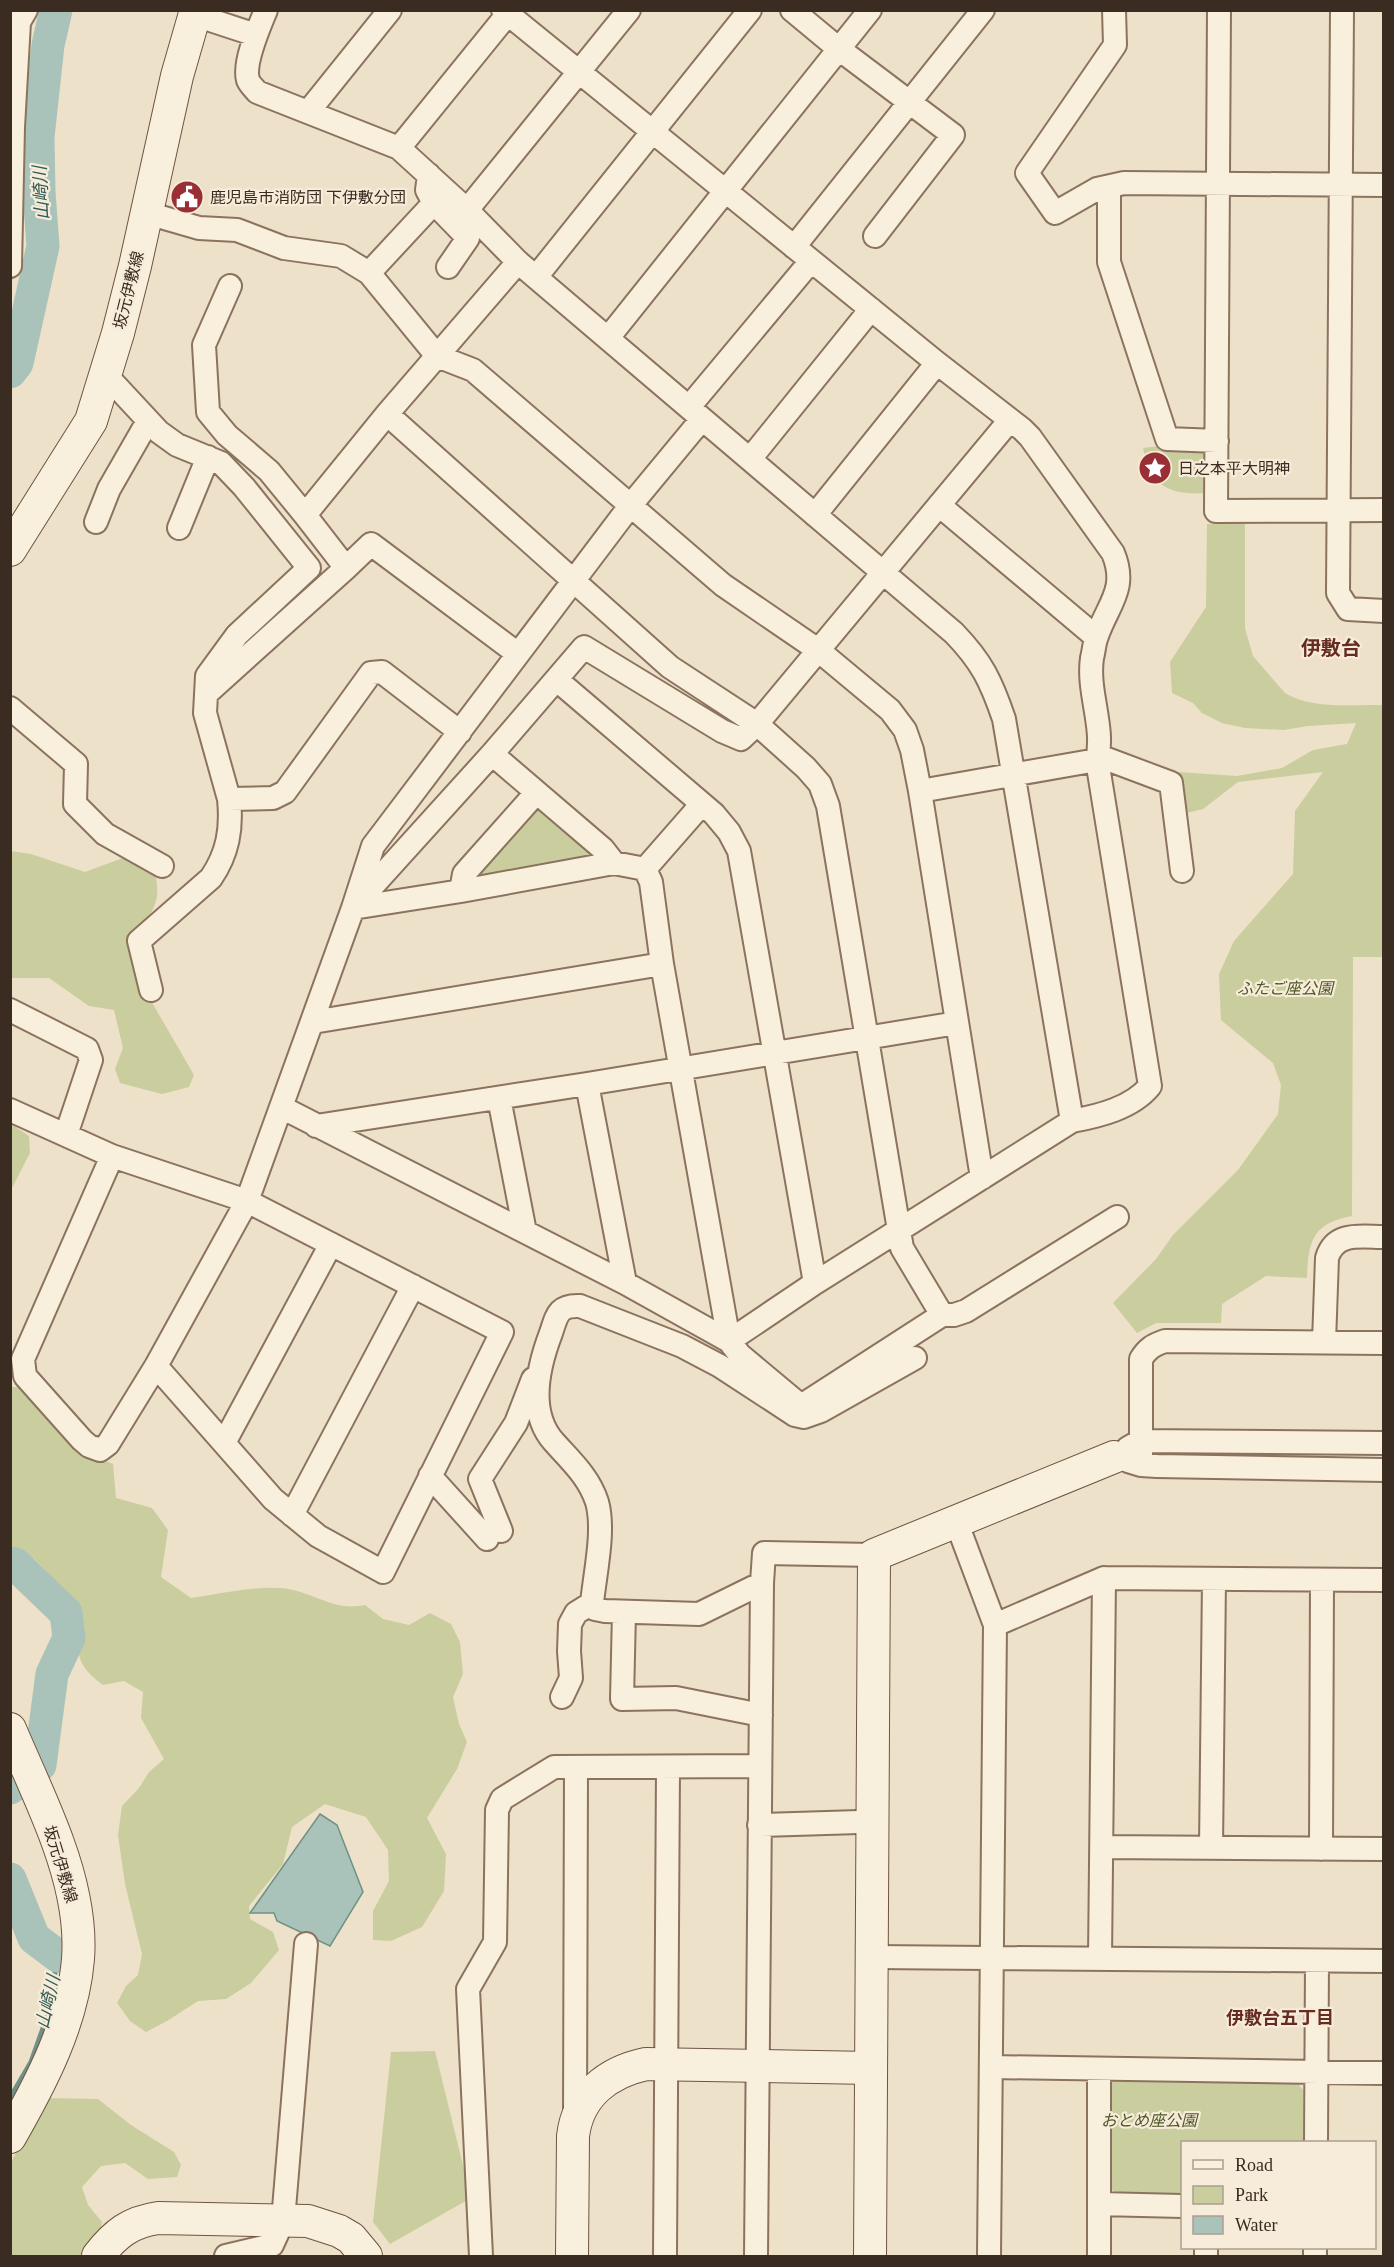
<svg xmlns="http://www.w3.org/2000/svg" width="1394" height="2267" viewBox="0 0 1394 2267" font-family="'Times New Roman','Noto Sans JP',serif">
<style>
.green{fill:#cacd9d}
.water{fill:#aac3ba;stroke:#709187;stroke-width:1.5}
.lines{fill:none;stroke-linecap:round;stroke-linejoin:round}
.stream{stroke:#709187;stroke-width:5}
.river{stroke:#aac3ba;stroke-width:33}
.street-casing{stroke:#8b735e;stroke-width:26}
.secondary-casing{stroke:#6d5441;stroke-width:34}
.street{stroke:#f9efdd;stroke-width:22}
.secondary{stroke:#f9efdd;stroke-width:32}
.labels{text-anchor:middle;stroke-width:4.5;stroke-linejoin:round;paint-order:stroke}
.poi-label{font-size:16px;fill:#3b2c21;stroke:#f6ecd9;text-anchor:start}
.street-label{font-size:16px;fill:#3b2c21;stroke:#f6ecd9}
.park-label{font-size:16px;font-style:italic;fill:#4e5728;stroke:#f6ecd9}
.water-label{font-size:18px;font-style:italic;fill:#315b56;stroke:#f6ecd9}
.neighbourhood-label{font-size:18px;font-weight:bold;fill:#672c21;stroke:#f6ecd9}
.quarter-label{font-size:20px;font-weight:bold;fill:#672c21;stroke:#f6ecd9}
</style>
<rect width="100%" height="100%" fill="#eee1c9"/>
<path class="green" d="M1160,446L1202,447L1208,456L1207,493C1168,495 1152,487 1143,448Z
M1207,524H1245V628L1253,656L1285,693C1312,710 1353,704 1383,705V957H1353L1352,1216C1313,1223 1308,1241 1307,1278L1266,1276L1222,1304L1221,1323H1156L1137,1333L1113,1303L1156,1259L1173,1235L1238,1170L1278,1114L1281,1085L1273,1063L1221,1020L1219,974L1234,941L1293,874L1295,811L1323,772L1238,782L1203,809L1187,813L1183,808L1178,772L1237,776L1282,768L1313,750L1347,744L1356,723L1308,726L1284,730L1245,728L1222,723L1202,713L1193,703L1172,693L1170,662L1206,607Z
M541,805L595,852L591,860L479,879L472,871Z
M10,851L31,854L85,872L131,855L153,867C163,899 155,909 136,934L143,987L194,1075L189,1087L162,1094L120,1083L115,1069L123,1048L114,1010L89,1006L49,978H11Z
M11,1124L29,1136L30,1153L11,1190Z
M11,1387H25L82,1451L113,1464L116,1498L152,1508L168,1530L161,1577L191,1598C218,1594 268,1583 293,1590C320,1596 335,1611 365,1605L383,1619L409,1625L430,1613L451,1624L460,1642L463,1674L453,1697L459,1724L467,1742L457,1769L427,1818L446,1854L444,1891L422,1927L391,1941L373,1940V1911L389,1881L388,1850L366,1817L325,1804L292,1827L283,1864L249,1906L250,1919L273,1932L279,1950L251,1983L226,1999L198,2001L167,2021L146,2032L130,2021L117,2003L126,1986L138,1975L142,1954L125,1884L118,1835L122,1806L139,1788L149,1772L164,1759L141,1718L143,1692L124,1681L103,1685C68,1659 83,1649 75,1614C72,1600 38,1558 25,1553C21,1552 15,1552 11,1552Z
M435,2051L471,2198L390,2244L373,2222L391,2052Z
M1116,2078L1295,2080L1303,2090V2142H1182V2196L1117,2195L1108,2185V2083Z
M46,2098L98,2099L131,2125L174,2152L181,2165L177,2177L148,2179L125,2163L101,2166L82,2187L88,2205L102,2222L99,2238L85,2256H11V2162Z"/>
<path class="water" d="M320,1814L337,1825L363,1892L330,1946L277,1921L274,1913H250Z"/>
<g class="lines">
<path class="stream" d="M10,2098L31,2062L47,2017L58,1956"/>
<path class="river" d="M10,372L17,363L43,246L39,192L38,137L48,45L56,10
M10,1563L15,1564L66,1613L69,1638L52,1674L40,1765
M10,1788L18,1782
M10,1879L34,1938L58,1956"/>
<g class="street-casing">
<path id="street" d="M266,10C259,27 243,63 248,80C250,85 254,88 257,92L399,148L467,210L518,262L954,633C982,662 991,681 1004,719L1072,1121
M503,10L937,363L1022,429L1030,437L1113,553C1128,589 1108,604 1097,636C1094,643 1094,651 1092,658C1087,692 1105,727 1097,760L1107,759L1171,783L1182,871
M792,10L839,49L953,135L875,236
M1114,10L1115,45L1027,173L1055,213L1097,189L1124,183L1384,185
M1219,10L1216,511L1384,510
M1342,10L1338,593L1348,609L1384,611
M195,15L256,35
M308,112L390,10
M399,148L511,10
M429,175L427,190L434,203L468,238L448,267
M1109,187V262L1167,439L1217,441
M467,210L629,10
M147,213L199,228L237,230L284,248L341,256L369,273L437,356L473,370L723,585L818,650L890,710L905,730L912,750L920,791L982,1178
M794,247L983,10
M10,266L13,127L19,22L26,10
M369,273L434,203
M536,277L750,10
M230,286L204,345L208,412L227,435L269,471L305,515
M608,338L870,10
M106,375L159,432L177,445L221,463L244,487L309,568L237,635L207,676L205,713L229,799L273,798L285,792L371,673L382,672L460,732
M689,407L811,261
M387,414L670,667L757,724L806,768L820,784L828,806L902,1248L942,1315
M750,459L871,309
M939,505L1096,637
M815,515L937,363
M96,522L109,489L148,421
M179,528L208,457
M346,568L371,544L518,654
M557,680L714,814L729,832L739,851L815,1283
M206,694L346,568L305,515L387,414L518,262
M10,708L76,764L75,804L105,834L162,866
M492,754L603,849L614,863
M645,869L701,805
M461,891L464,874L536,793
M358,902L492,754L584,647L722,731L741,739L757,724L1010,420
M353,908L461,891L614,863L645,869L651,882L662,964L729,1341L815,1283L1072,1121C1099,1116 1132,1108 1150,1086L1097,760L920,791
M151,990L139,941L211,878C228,853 232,829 229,799
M10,1010L87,1049L91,1060L66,1135
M313,1022L662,964
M587,1084L625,1283
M499,1098L525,1232
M281,1107L625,1283L729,1341L740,1355L801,1406L942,1315H954L966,1311L1117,1217
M10,1110L112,1156L247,1201L502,1332L383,1572L318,1536L273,1499L156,1366
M316,1126L587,1084L957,1023
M112,1156L23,1359L25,1376L82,1440L89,1446L100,1450L108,1444L156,1366L247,1201L353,908L373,846L630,506L702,419
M1324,1342L1327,1258C1335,1231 1361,1237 1384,1237
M224,1443L331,1244
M1128,1448L1140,1441L1384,1443
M1128,1461L1141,1465L1157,1466L1384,1470
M1141,1465V1359C1147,1349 1153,1345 1165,1341L1384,1343
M430,1476L487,1539
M292,1515L413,1286
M956,1521L995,1625
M501,1531L480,1479L516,1423L533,1379
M762,1583L699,1614L605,1611L595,1609L592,1603C595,1573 605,1530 597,1502C589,1477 571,1461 554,1442C527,1412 538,1367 551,1333C557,1315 558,1305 580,1306L682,1346L720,1366L795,1415L804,1417L821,1411L915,1358
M624,1612L622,1699L676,1698L761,1715
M562,1697L571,1678L569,1651L570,1624L576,1613L592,1603
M759,1825L859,1822
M1102,1847L1384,1849
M1211,1848L1214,1579
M1321,1849L1322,1580
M872,1957L1384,1961
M1100,1959L1104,1578
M992,2067L1384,2073
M575,2120L576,1767
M1316,2142L1317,1961
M1100,2204L1182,2206
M226,2256L272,2245L283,2221L306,1944
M481,2256L468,1989L495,1942L497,1810L502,1799L554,1767L760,1766
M665,2256L668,1768
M756,2256L762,1583L764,1553L874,1555
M989,2256L995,1625L1104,1578L1384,1580
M1099,2256V2069
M1206,2256V2248
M1315,2256V2248"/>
</g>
<g class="secondary-casing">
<path id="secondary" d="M10,550L91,421L118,333L135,266L177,76L196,10
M10,1729C26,1767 44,1804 58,1843C71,1879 81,1920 78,1959C73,2022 41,2083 10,2137
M98,2256C115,2234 130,2222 158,2218L308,2221L339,2231L351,2238L366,2256
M572,2256L573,2136C578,2095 608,2072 646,2064L871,2068
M870,2256L874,1555L1114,1457"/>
</g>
<use href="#street" class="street"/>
<use href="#secondary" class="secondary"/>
</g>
<defs>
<g id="civic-disc" transform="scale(1.725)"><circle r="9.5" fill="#992e35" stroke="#f6ecd9"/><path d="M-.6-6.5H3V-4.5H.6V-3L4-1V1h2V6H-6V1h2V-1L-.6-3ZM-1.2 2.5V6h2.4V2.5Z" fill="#fff"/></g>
<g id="sight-disc" transform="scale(1.725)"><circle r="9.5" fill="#992e35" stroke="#f6ecd9"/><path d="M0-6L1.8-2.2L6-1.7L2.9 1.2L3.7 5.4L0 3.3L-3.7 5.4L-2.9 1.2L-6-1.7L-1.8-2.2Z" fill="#fff"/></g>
</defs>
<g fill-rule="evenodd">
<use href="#civic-disc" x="187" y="197"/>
<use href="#sight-disc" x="1155" y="468"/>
</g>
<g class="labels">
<g class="poi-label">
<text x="210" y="203">鹿児島市消防団 下伊敷分団</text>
<text x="1178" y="474">日之本平大明神</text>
</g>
<g class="street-label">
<text transform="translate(128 290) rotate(-76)" y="6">坂元伊敷線</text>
<text transform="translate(61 1864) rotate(73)" y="6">坂元伊敷線</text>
</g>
<g class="park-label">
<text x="1285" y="994">ふたご座公園</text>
<text x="1149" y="2126">おとめ座公園</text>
</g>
<g class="water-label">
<text transform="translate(41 193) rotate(-93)" y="6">山崎川</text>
<text transform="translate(48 2002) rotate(-77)" y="6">山崎川</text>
</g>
<g class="neighbourhood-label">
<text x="1280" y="2024">伊敷台五丁目</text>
</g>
<g class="quarter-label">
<text x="1331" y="655">伊敷台</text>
</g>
</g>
<rect width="1394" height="2267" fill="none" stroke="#3b2c21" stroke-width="24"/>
<rect x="1181" y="2141" width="195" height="108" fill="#f6ecd9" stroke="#ab9f8f" stroke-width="1.5"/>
<rect x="1193" y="2160" width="30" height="9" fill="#f9efdd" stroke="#ab9f8f" stroke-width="1.5"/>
<text x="1235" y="2171" font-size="18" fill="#3b2c21">Road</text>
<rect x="1193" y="2186" width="30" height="18" fill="#cacd9d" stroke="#ab9f8f" stroke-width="1.5"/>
<text x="1235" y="2201" font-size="18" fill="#3b2c21">Park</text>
<rect x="1193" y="2216" width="30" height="18" fill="#aac3ba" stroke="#ab9f8f" stroke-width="1.5"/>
<text x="1235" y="2231" font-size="18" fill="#3b2c21">Water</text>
</svg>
